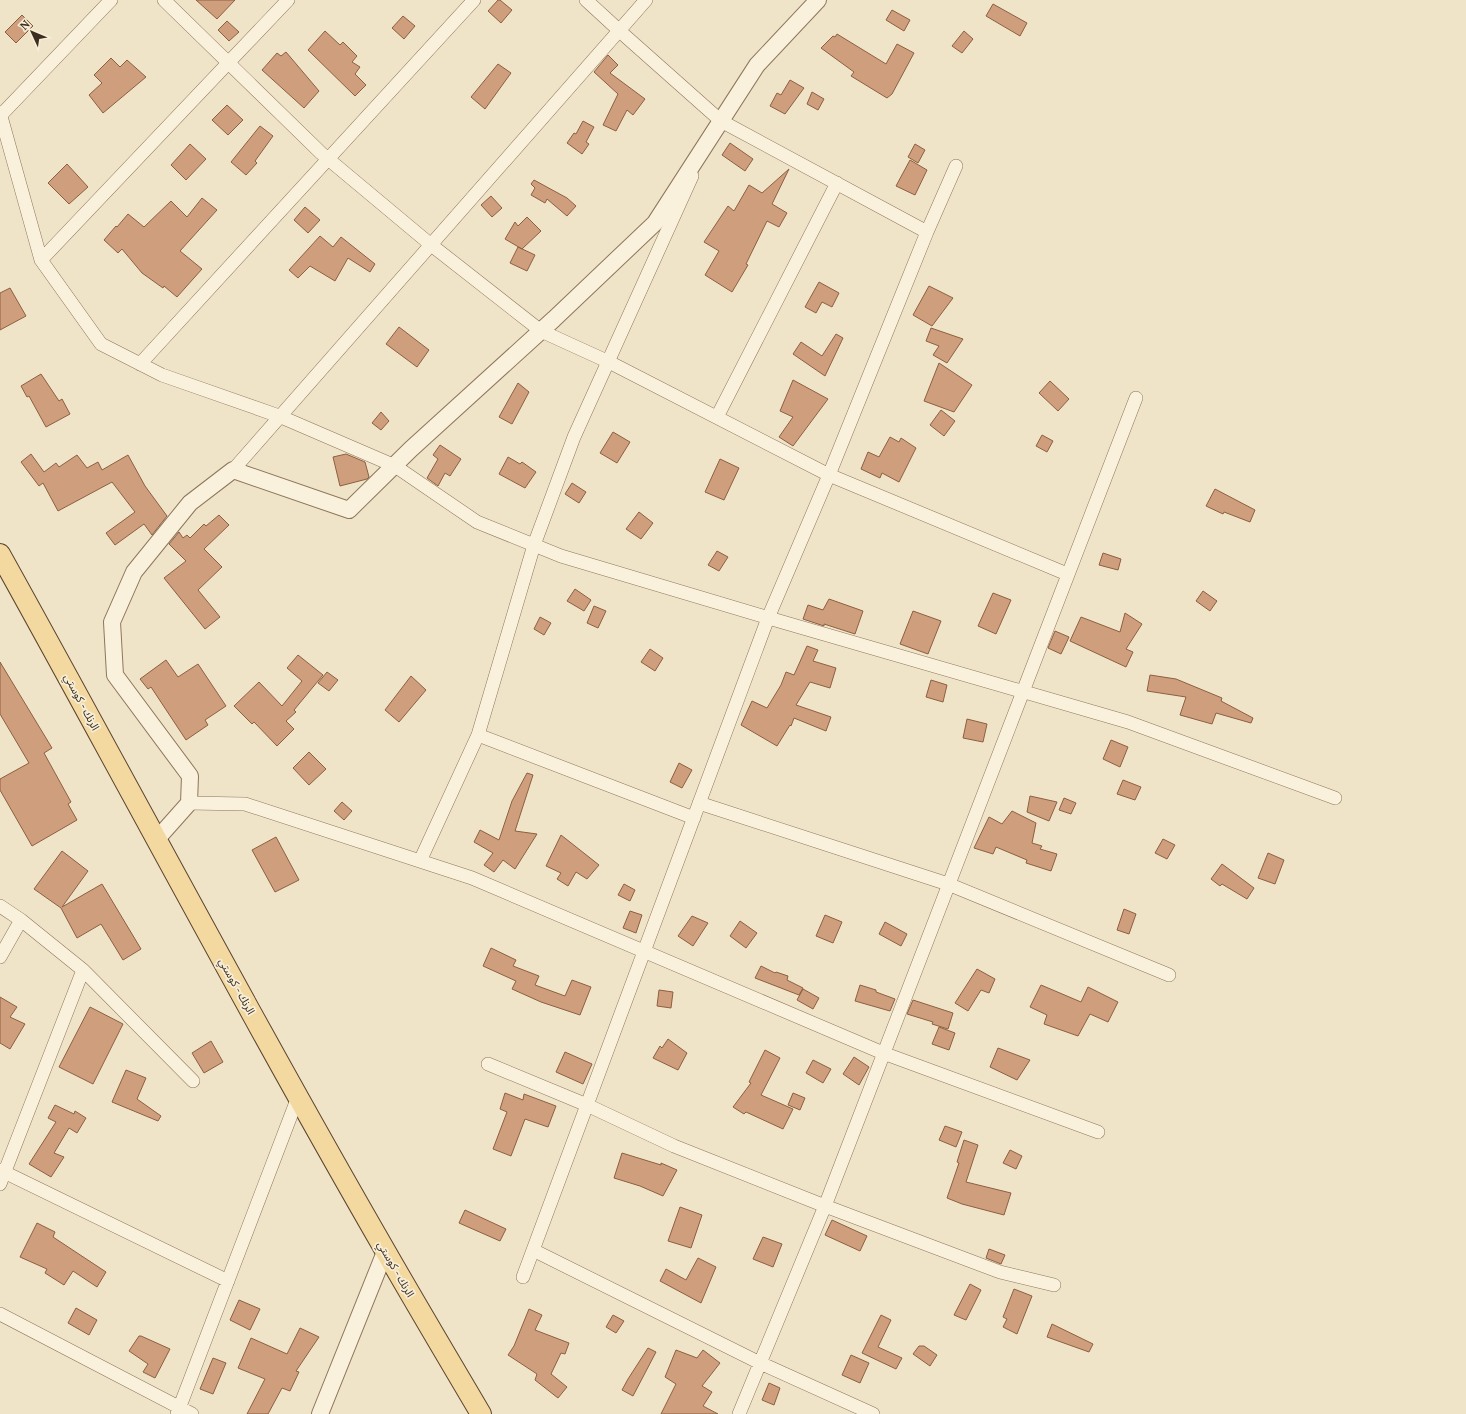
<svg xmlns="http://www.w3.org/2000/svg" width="1466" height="1414" viewBox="0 0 1466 1414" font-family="'PT Serif','Noto Sans Arabic',serif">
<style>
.building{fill:#cf9f7d;stroke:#8d5f41}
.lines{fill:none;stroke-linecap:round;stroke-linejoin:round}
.minor-casing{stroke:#8d765c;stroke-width:14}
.tertiary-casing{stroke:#8d765c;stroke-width:18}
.primary-casing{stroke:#5b4430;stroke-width:22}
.minor{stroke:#faf1dc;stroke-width:13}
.tertiary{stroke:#faf1dc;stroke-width:16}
.primary{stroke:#f3d9a0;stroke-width:20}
.labels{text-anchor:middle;stroke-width:3.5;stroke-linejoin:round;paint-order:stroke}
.street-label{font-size:11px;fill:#3d2e20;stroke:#f7eed8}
</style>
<rect width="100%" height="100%" fill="#f0e4c8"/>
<path class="building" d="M196,0H235L217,19Z
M498,0H500L512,10L501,23L488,11Z
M993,4L1027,23L1020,36L986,16Z
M892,10L910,20L904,31L886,20Z
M22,15L33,26L16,43L5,32Z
M403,16L415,26L404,39L392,28Z
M227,21L239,32L229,41L218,30Z
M325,31L340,45L343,42L357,56L352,62L360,67L355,74L366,85L355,96L308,50Z
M964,31L973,39L962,53L952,46Z
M837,34L886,64L897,44L914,53L892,94L887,98L851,76L854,72L821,48L833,36L835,37Z
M286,52L319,91L304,108L262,70L277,53L281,56Z
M608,55L618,65L610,73L645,99L633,115L627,110L616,131L603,125L618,94L594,72Z
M111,58L120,67L127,60L146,77L103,113L89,95L102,83L94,75Z
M498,64L511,73L485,109L471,97Z
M790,80L804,88L785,114L770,106L777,93L781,95Z
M812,92L824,99L818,110L807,104Z
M227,105L243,120L228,135L212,120Z
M583,121L594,127L586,142L589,144L582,154L567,143L574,133L576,134Z
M260,126L273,136L255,161L257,163L246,175L231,162Z
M730,143L753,159L745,171L722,155Z
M190,144L206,159L186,180L171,165Z
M915,144L925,150L918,163L908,157Z
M910,160L927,170L915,195L896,186Z
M67,164L88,187L69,204L48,183Z
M789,169L772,204L787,213L779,227L767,221L746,264L748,265L732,292L705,275L719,251L704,242L728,206L734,211L749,185L762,193Z
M534,180L567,198L576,206L567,216L547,199L545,203L531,195L535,188L531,184Z
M491,196L502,208L492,217L481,205Z
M202,198L217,210L180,251L202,269L177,297L164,286L163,288L142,273L122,249L118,253L104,240L116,226L117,227L128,214L144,227L171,201L187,217Z
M305,207L320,220L308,233L294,220Z
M527,217L541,231L522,249L505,239L515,222L518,226Z
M320,236L333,247L341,237L375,264L370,272L348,258L335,281L310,266L298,278L289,270Z
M518,247L535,255L527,271L510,263Z
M819,282L839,293L832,307L822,302L816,313L805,307Z
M929,286L953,298L932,326L913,315Z
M10,288L26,316L0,330V293Z
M399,327L429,350L417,367L386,344Z
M931,328L963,339L947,363L933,355L939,346L926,341Z
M836,334L843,338L825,376L793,354L801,342L822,356Z
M939,363L972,385L954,412L924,401Z
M41,374L59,401L62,399L70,414L46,427L29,396L27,397L21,386Z
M793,380L828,399L793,446L779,437L793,417L780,411Z
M1050,381L1069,399L1058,411L1039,393Z
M518,383L529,392L512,424L499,417Z
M941,410L955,421L944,436L930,425Z
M381,412L389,421L381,430L372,423Z
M613,432L630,442L617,463L600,453Z
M1042,435L1053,441L1047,452L1036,446Z
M890,437L899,442L901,438L916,448L899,482L882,473L880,478L861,469L868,452L879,457Z
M440,445L461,459L450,476L445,473L438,486L427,478L438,459L433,455Z
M31,454L44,472L56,463L59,467L77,455L87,468L98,462L102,470L128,455L145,486L167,516L152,535L144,524L115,545L106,533L135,512L112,482L58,511L43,483L39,486L21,462Z
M346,454L365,462L369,477L367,479L340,486L333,457Z
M508,457L520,464L522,462L536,472L525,488L499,474Z
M720,459L739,468L724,500L705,492Z
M572,483L586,492L579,503L565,494Z
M1215,489L1255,510L1250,522L1224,512L1223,514L1206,506Z
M639,512L653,523L641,539L626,529Z
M219,515L229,525L204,549L222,567L198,590L220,617L205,629L164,578L186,561L169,544L179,532L183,538L187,535L190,538L204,524L206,526Z
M717,551L728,557L719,571L708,565Z
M1103,553L1121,559L1118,570L1099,565Z
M575,589L591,600L584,611L567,601Z
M1203,591L1217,601L1210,611L1196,601Z
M993,593L1011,600L996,634L978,626Z
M829,599L863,611L855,634L824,624V626L803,619L808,605L823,610Z
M594,606L606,611L598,628L587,623Z
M913,611L941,621L928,654L900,644Z
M1125,613L1142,624L1126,649L1133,652L1126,667L1070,641L1081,617L1120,632Z
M540,617L551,623L544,635L534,629Z
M1055,631L1069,637L1061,654L1048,648Z
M807,646L818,650L813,661L836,668L830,688L810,682L796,705L831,717L826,731L794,718L791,726L790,725L777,746L741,725L752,701L767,708L781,685L786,672L794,675Z
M650,649L663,658L655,671L641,662Z
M298,655L323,675L294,710L296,712L286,721L294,729L277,746L254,722L252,724L234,706L259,682L282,706L302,681L287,668Z
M166,660L178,677L198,664L226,706L205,720L208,725L186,740L151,687L148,689L140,679Z
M0,662L52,748L44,753L71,802L68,804L77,820L32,846L0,790V779L29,763L0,714Z
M327,672L338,680L329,691L318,683Z
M1150,675L1176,679L1222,698L1221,701L1253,718L1251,723L1216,713L1212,724L1180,715L1186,697L1147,691Z
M411,676L426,690L399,722L385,710Z
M931,680L947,685L943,702L926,697Z
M967,719L987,724L983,742L963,738Z
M1111,740L1128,747L1120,767L1103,759Z
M309,752L326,769L309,785L293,768Z
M679,763L692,770L682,788L670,782Z
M527,773L533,775L515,831L537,834L515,869L503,860L494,872L484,865L493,853L474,842L480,830L499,840L512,801Z
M1123,780L1141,787L1135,800L1117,794Z
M1030,796L1057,802L1049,821L1027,812Z
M1064,798L1076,803L1071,814L1059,810Z
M342,802L352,811L344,820L334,811Z
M1012,811L1036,823L1032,843L1042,846L1040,849L1057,854L1051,871L1026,863L1027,860L996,847L993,854L974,848L989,817L1002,824Z
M561,835L599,865L587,879L576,872L568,886L557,879L561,873L546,866Z
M276,837L299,880L275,892L252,850Z
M1163,839L1175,845L1167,859L1155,853Z
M62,851L88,871L62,907L102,884L141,949L123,960L101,924L77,938L61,908L34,889Z
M1268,853L1284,860L1275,884L1258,878Z
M1222,864L1254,888L1247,899L1222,884L1220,886L1211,879Z
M624,884L635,890L630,901L618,895Z
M1124,909L1136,914L1129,934L1117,930Z
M630,911L642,915L636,933L623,928Z
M825,915L842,922L833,943L816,936Z
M692,916L708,923L693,946L678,936Z
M740,921L757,933L746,948L730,936Z
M885,922L907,934L901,946L879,934Z
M491,948L516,960L513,966L539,976L535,985L565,996L572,980L591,987L580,1015L541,1002L512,989L516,981L483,966Z
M761,966L775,973L776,972L788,976L787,980L803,988L799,995L755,978Z
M977,969L995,979L989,993L981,990L968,1011L955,1003Z
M860,985L876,990V992L895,999L890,1011L855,1001Z
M1041,985L1081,1002L1088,987L1118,1002L1108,1022L1090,1014L1078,1036L1044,1024L1047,1015L1030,1007Z
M803,989L819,998L813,1009L797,1000Z
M659,990L673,992L671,1008L657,1006Z
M0,997L17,1007L10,1017L25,1024L10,1049L0,1043Z
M913,1000L953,1013L948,1029L932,1024L933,1022L907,1014Z
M90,1007L123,1024L93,1084L59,1067Z
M939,1027L955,1033L949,1050L932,1044Z
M668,1039L687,1053L678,1070L653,1058L660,1046L662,1048Z
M211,1041L223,1062L204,1073L192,1053Z
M998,1048L1030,1060L1017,1080L990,1067Z
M765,1050L780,1058L761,1095L793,1109L783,1129L746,1112L744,1114L733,1107L751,1083L749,1082Z
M565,1052L592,1064L583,1084L556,1072Z
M854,1057L869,1067L859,1085L843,1074Z
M813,1060L831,1069L823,1083L806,1073Z
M126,1070L146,1078L137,1099L161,1116L158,1121L112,1102Z
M505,1093L523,1100L524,1094L556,1106L548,1127L525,1119L511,1156L493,1149L507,1112L500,1109Z
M793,1093L805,1098L800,1110L788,1105Z
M55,1105L74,1114L75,1111L86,1118L77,1133L69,1128L54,1153L64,1157L51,1177L29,1164L56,1122L48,1118Z
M945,1126L962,1132L956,1147L939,1140Z
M964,1140L978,1145L966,1182L1011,1193L1004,1215L962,1204L947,1198L959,1163L957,1162Z
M1010,1150L1022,1156L1016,1169L1003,1163Z
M622,1153L661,1165V1163L677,1170L663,1196L640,1186L614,1178Z
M680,1207L702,1215L691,1248L668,1241Z
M465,1210L506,1229L500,1241L459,1223Z
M832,1220L867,1236L860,1251L825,1235Z
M37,1223L55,1232L53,1237L106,1272L97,1287L73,1271L64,1285L45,1273L47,1269L20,1257Z
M763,1237L782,1244L773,1267L753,1259Z
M989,1249L1005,1255L1001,1264L986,1258Z
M698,1258L716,1267L701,1303L660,1281L666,1269L686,1280Z
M970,1284L981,1290L966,1320L954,1315Z
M1014,1289L1032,1296L1017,1334L1003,1327L1007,1319L1003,1317Z
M239,1300L260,1309L250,1330L230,1320Z
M76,1308L97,1320L89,1335L68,1323Z
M529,1309L542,1315L535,1330L569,1343L565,1354L561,1353L551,1374L567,1387L558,1398L535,1380L537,1374L508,1355L514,1346Z
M613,1315L624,1321L616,1333L606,1327Z
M881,1315L891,1320L878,1347L902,1358L896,1369L862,1353Z
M1052,1324L1093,1344L1089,1352L1047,1337Z
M300,1328L319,1337L296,1371L299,1372L290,1391L282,1388L268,1414H247L265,1379L238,1368L251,1338L287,1354Z
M139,1336H141L170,1349L155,1378L143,1372L148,1364L129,1351Z
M919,1346H924L937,1355L930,1366L913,1354Z
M648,1348L656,1352L633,1396L622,1390L628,1379Z
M676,1350L697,1358L703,1350L720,1363L702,1386L712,1392L703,1406L718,1414H661L676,1384L665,1377Z
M851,1355L869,1363L860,1383L842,1375Z
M213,1358L226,1363L213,1394L200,1389Z
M769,1383L780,1388L774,1405L762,1400Z"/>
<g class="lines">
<g class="minor-casing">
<path id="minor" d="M164,0L321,153L430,244L541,331L609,362L829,475L1067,574
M586,0L623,34L721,121L927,232
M0,113L41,260L101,344L162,375L279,416L395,466L477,522L561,556L779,621L1128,722L1335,798
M1,115L111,0
M41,260L288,0
M140,364L474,0
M717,417L837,183
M233,470L646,0
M478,735L694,818
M189,803L245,804L472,878L883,1053L1098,1132
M699,803L948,884L1169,975
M420,861L478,735L534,545L574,437L692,176
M0,906L21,920L83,970L193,1081
M0,957L21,920
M488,1064L587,1105L674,1146L825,1206L1000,1272L1054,1285
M0,1170L228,1281
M0,1184L83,970
M533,1250L760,1363L873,1414
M523,1277L768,618L829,475L927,232L956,166
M0,1314L192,1414
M177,1414L298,1097
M739,1414L825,1206L1136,398"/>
</g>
<g class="tertiary-casing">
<path id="tertiary" d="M157,839L189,803L190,776L115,675L112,622L134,572L190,503L233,470L349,510L411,449L554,319L655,223L757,65L818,0
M320,1414L385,1252"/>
</g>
<g class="primary-casing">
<path id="primary" d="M0,554C129,786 253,1022 386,1252C417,1306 449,1360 481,1414"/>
</g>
<use href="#minor" class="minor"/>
<use href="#tertiary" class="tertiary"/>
<use href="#primary" class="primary"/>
</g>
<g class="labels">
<g class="street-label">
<text transform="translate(82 702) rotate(62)" y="4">الرنك - كوستي</text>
<text transform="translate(237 986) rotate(61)" y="4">الرنك - كوستي</text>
<text transform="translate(396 1269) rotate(60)" y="4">الرنك - كوستي</text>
</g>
</g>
<g transform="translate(32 32) rotate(314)" stroke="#f7eed8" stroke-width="3" paint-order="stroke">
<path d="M0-3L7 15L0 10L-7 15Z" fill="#3d2e20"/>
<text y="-6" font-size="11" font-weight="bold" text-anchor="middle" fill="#3d2e20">N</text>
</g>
</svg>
